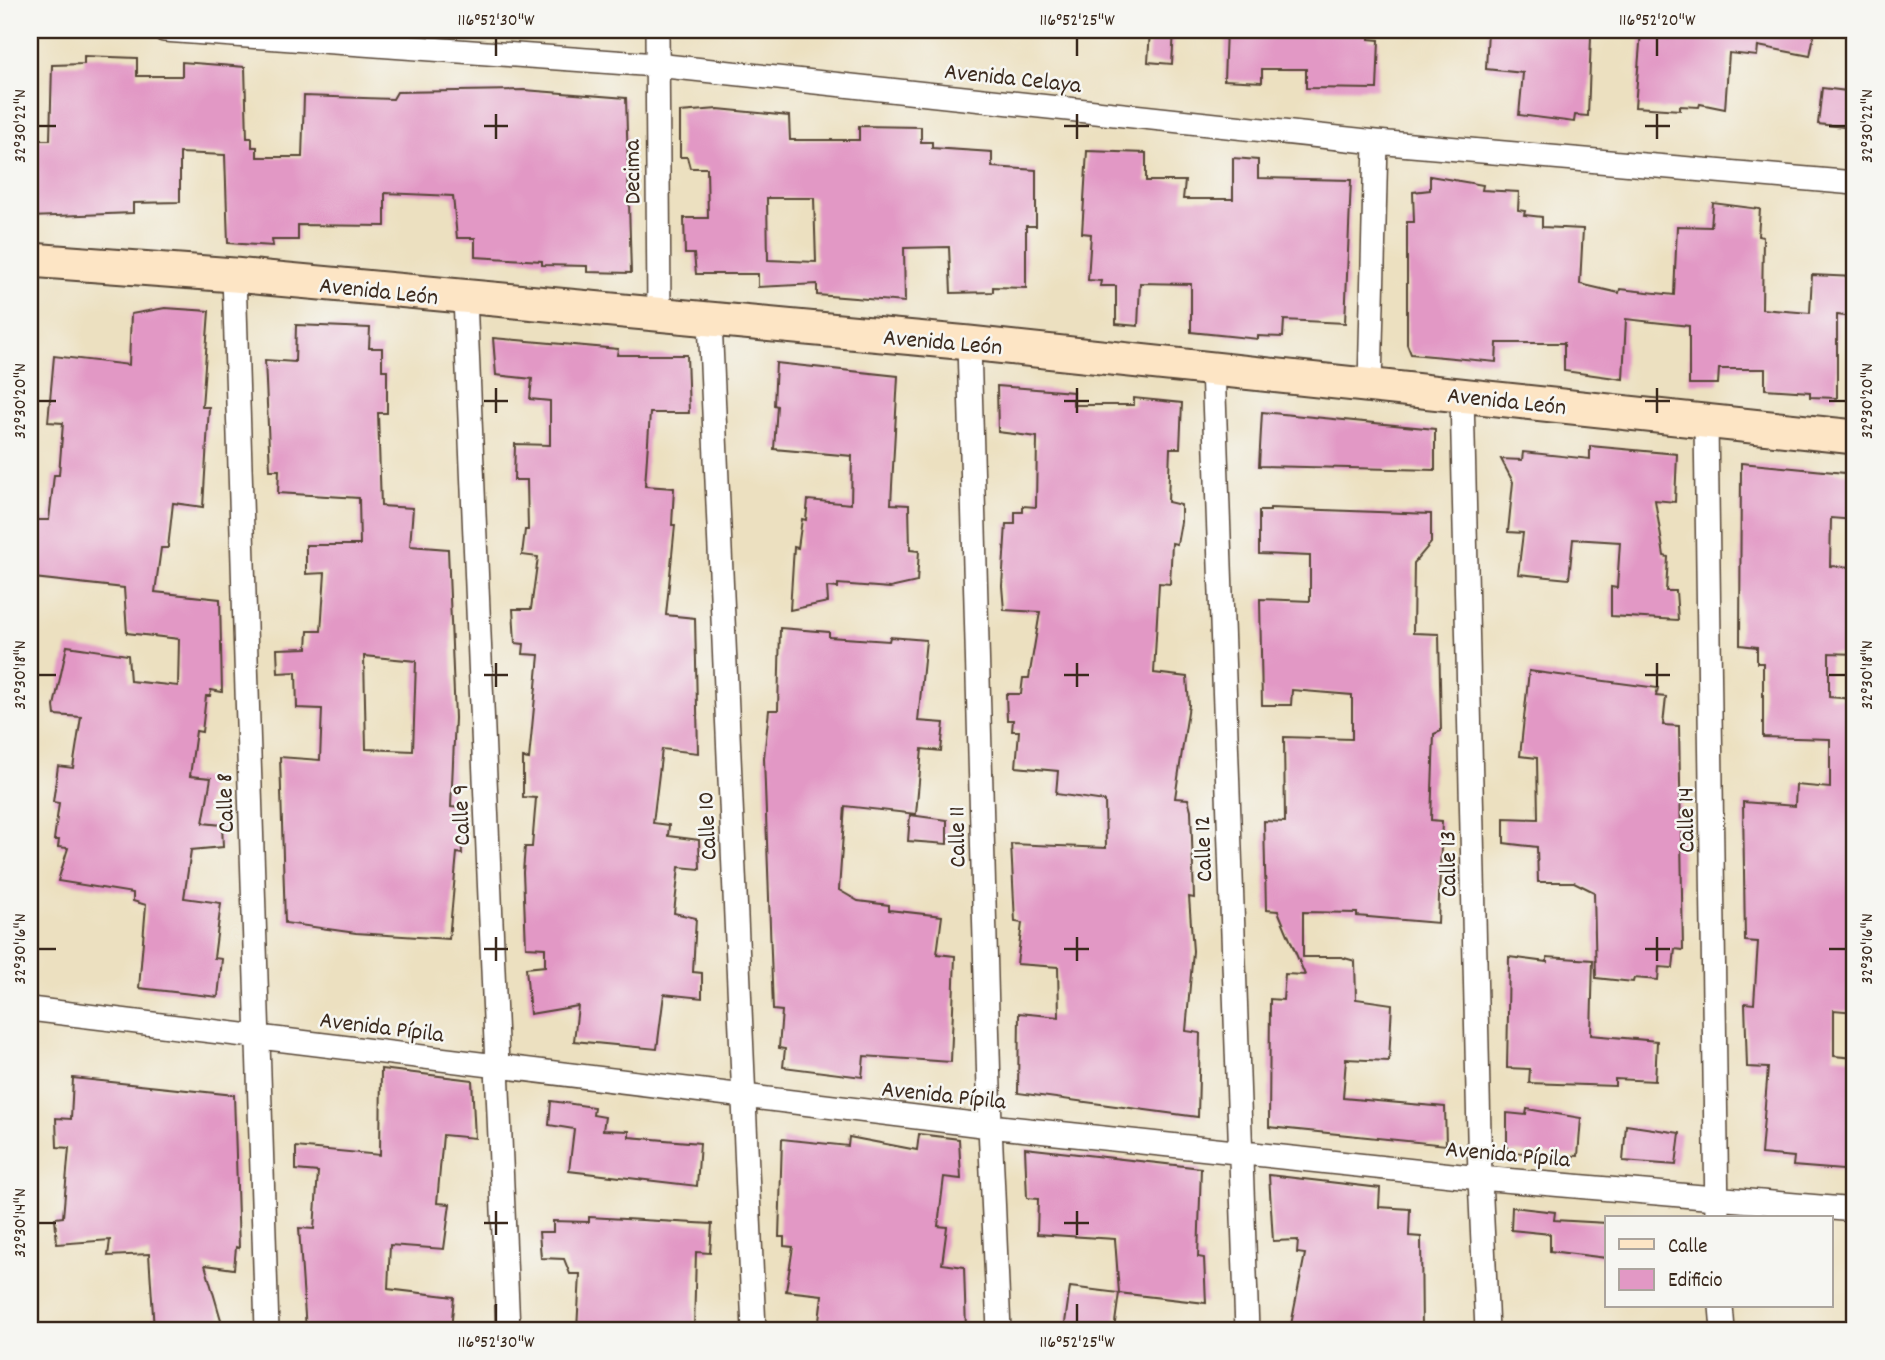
<svg xmlns="http://www.w3.org/2000/svg" width="1885" height="1360" viewBox="0 0 1885 1360" font-family="Dekko,sans-serif">
<style>
.building{fill:#e298c5;fill-rule:evenodd}
.lines{fill:none;stroke-linecap:round;stroke-linejoin:round}
.street-casing{stroke:#564536;stroke-width:26}
.secondary-casing{stroke:#564536;stroke-width:37}
.street{stroke:#fff;stroke-width:23}
.secondary{stroke:#fde5c5;stroke-width:33}
.ticks{fill:none;stroke:#3b2a1e;stroke-width:2.5}
.labels{text-anchor:middle;stroke-width:5;stroke-linejoin:round;paint-order:stroke}
.street-label{font-size:24px;fill:#3b2a1e;stroke:#f6f6f2}
.neatline{fill:none;stroke:#3b2a1e;stroke-width:2.5}
.ticks-label{font-size:18px;text-anchor:middle;fill:#3b2a1e}
</style>
<rect width="100%" height="100%" fill="#f6f6f2"/>
<filter id="ink" filterUnits="userSpaceOnUse"><feTurbulence type="fractalNoise" baseFrequency=".0143" numOctaves="2"/><feDisplacementMap in="SourceGraphic" scale="14" xChannelSelector="R" yChannelSelector="G"/><feConvolveMatrix kernelMatrix="1 2 1 2 8 2 1 2 1" color-interpolation-filters="sRGB"/></filter>
<filter id="wash" filterUnits="userSpaceOnUse"><feTurbulence type="fractalNoise" baseFrequency=".00686" numOctaves="4" result="noise"/><feDisplacementMap in="SourceGraphic" scale="28" xChannelSelector="R" yChannelSelector="G"/><feGaussianBlur stdDeviation="1.57" result="paint"/><feColorMatrix in="noise" values="0 0 0 0 0 0 0 0 0 0 0 0 0 0 0 0 0 1.4 0 .05"/><feComposite in="paint" operator="in"/></filter>
<g filter="url(#wash)">
<rect width="100%" height="100%" fill="#ece0c0"/>
<g id="blocks">
<path class="building" d="M1150,30H1174L1172,64L1148,62Z
M1226,30H1369V39L1379,40L1377,89L1306,88V69H1262V82L1224,80Z
M1488,30H1535L1591,36L1588,116L1575,115L1574,122L1519,115L1523,73L1486,69Z
M1815,30L1810,56L1758,46L1757,56L1729,53L1725,109L1700,104L1699,107L1680,106V110L1635,107L1641,31Z
M84,56L137,58V76H182V62L245,67L247,138H252V147H257V157H302L304,96L393,99L397,92L524,90L626,98L631,273L587,272V266L542,265V261L475,257V238H457L453,196L385,193V226L298,225V240H272L273,246L228,243L225,155L180,153V202L133,203V213L30,217V140H50L52,65L84,64Z
M1822,88L1855,92L1852,128L1818,124Z
M718,109L789,116L790,140H859V126L921,127V142H932V148L992,152V167L1036,170V226H1026V288L993,287V292L951,293L949,247L904,248L905,302L817,295V284L758,287V274H696L694,254H685L684,218H708L707,168H690L687,157H680V112ZM767,198H814L816,262L768,260Z
M1087,151L1146,153V181H1185L1183,199H1233V158L1258,160V178L1351,180L1345,323L1284,320L1283,337L1258,336V339L1191,332V284L1140,283L1138,326L1116,324V286H1100L1101,281L1088,280L1091,234L1082,233Z
M1430,176L1483,185L1482,190L1519,192L1518,210L1525,211L1524,215L1542,217V227L1583,229L1580,284L1619,293L1620,289L1674,295L1677,226L1711,227L1713,203L1760,209L1758,236L1763,237L1762,309L1810,313L1812,275L1855,277L1853,317L1837,315V398L1810,397V392L1765,389V369H1719L1718,384H1689V326L1626,319L1623,379L1564,371V343H1497L1496,362L1411,354L1407,344V222H1414L1413,192L1430,190Z
M165,308L209,311L202,407H209L203,507L173,503L168,548H161L155,592L220,599L222,692L211,690L210,696H206L202,732L196,731L190,776L211,778L203,823L222,825L223,847L191,850L184,898L221,903L214,958L222,959L218,997L139,988L146,905L133,901V893L58,881L68,848L58,847L59,840H54L59,803L53,802L58,766L73,768L81,717L55,715L54,706L67,646L128,655L130,681L178,686L179,639L127,633L124,588L34,578V520H49L54,475H59L63,423L48,422L54,356L129,365L131,314Z
M296,325L370,328L369,348H382V370H387V413H378L381,506L413,508L410,546L448,549L455,718L451,807L460,808L462,854L457,853L449,939L356,933L285,923L280,757L320,760L322,709L297,708L296,672L278,673L277,649L307,648L308,631H321L325,573L306,574V545H360L359,498L278,493L279,470H270L265,360L295,362ZM364,656L416,661L413,751L366,749Z
M493,338L618,349L617,355H687L689,413H650L645,486L674,488L672,525H675L666,615L695,618L698,753L662,749L653,823L669,825L668,836L699,840L700,869L679,867L674,913L696,918L693,972L702,973V998L664,994L657,1049L574,1041L578,1006L530,1014L526,968L545,966V948L526,947L523,872L525,847H532L536,798L523,797V758L529,759L539,655L523,654L524,644L515,643L513,609H531L538,557L522,555L525,530H528L527,480H514L515,444L550,445V401L530,399L532,379L496,375Z
M776,363L898,376L891,504L909,505L910,550L919,551L917,582L890,588L838,584V588L827,587L828,602L790,610L794,547L798,548L802,519L806,520L808,500L851,504L852,456L774,449L777,406L774,405Z
M997,386L1073,392V405H1134V398L1182,403L1180,448H1170L1168,502L1181,505V522L1177,544L1172,543L1170,584L1159,583L1154,673L1187,677L1189,705L1175,798L1188,799L1191,810L1194,898L1189,897L1193,951L1186,1031L1200,1033L1198,1117L1018,1093L1019,1013L1059,1017L1058,967L1017,964L1022,923L1015,922L1011,844L1106,848L1105,801L1056,794L1058,771L1016,767L1019,731H1012L1013,720H1007L1006,694H1021L1023,678H1029L1040,612L1004,610L1002,586L1006,524H1015V512H1023V506L1036,507L1037,437L998,432Z
M1262,412L1435,429V470L1259,466Z
M1590,446L1677,454L1675,502L1655,500L1664,556L1668,557L1666,591H1676L1678,620L1611,616V587L1617,588L1620,542L1573,539L1569,579L1518,574L1523,533L1508,532L1513,482L1501,459L1522,460L1523,452L1590,459Z
M1741,463L1855,474V520L1831,518L1830,566L1855,567V654L1829,653V697L1855,699V1012L1834,1010V1056L1855,1058V1171L1793,1166L1794,1157L1761,1154L1768,1068L1747,1067L1745,1003L1754,1004L1758,942L1745,941L1743,802L1795,806L1796,785L1830,788V739L1763,737V663H1757V647L1740,645Z
M1270,508L1431,514V543L1414,563L1413,633L1439,634L1441,731L1434,734L1431,820L1442,821L1438,923L1357,916V913L1303,912V957H1341L1355,961L1356,999L1392,1004L1389,1061L1346,1059L1343,1098L1445,1107L1446,1145L1269,1127L1270,999L1283,1000L1285,974L1305,975L1278,911L1266,910L1264,821L1285,822L1284,737L1352,739V695L1292,690L1291,705H1262L1260,599L1310,601V556L1259,554V511H1270Z
M780,628L829,632V637L889,641L890,637L926,640L918,721L944,723L941,751L922,749L916,814L845,806L839,890L858,901L889,905V910L942,916L937,954L955,956L951,1062L864,1056L862,1077L783,1067L785,1049L779,1048L782,1011L773,1010L764,758L769,710H778Z
M1529,671L1658,688L1656,696L1666,697L1663,725L1679,726L1683,950L1675,949L1673,968L1659,967L1658,980L1634,978L1633,982L1596,978L1594,892L1574,882H1538L1537,847L1504,843V818L1538,819L1537,758L1520,756Z
M910,815L947,820V844L908,841Z
M1509,957L1547,962V957L1593,960L1591,1035L1657,1041L1655,1081L1615,1079V1086L1529,1083L1530,1069L1507,1068Z
M381,1069L472,1080L475,1138L443,1135L437,1203L450,1204L444,1249L390,1245L388,1289L454,1297L451,1330H306L299,1228L314,1229L318,1172L296,1170V1147L380,1155Z
M73,1078L234,1095L239,1248L236,1247L234,1269L205,1265L224,1330H154L149,1254L108,1256L110,1240L57,1244L55,1218L63,1217L69,1148L57,1147L56,1118L71,1119Z
M551,1101L594,1107L593,1115L605,1117L603,1130L629,1131V1137L700,1143L697,1186L569,1171L574,1129L549,1125Z
M1527,1109L1581,1118L1578,1156L1507,1152V1113L1526,1115Z
M1626,1125L1680,1133L1676,1165L1623,1161Z
M919,1134L959,1139L961,1179L944,1177L938,1226L947,1227L942,1264L964,1267L966,1330H818L822,1295L786,1291L793,1247L784,1246V1237H779L782,1139L848,1146L849,1137L917,1150Z
M1025,1148L1201,1168L1198,1257L1204,1258L1206,1303L1119,1293L1115,1239L1037,1234L1038,1199L1027,1198Z
M1269,1175L1380,1188L1379,1207L1410,1209L1409,1236L1421,1237L1422,1330H1290L1305,1254L1297,1253L1298,1240L1273,1241Z
M1512,1207L1555,1212L1554,1220L1607,1223V1258L1550,1251V1234L1511,1230Z
M589,1217L712,1224L710,1253L696,1252L694,1330H577L580,1274H570L564,1259L541,1258L539,1232H553V1221L589,1222Z
M1070,1287L1119,1293L1114,1330H1064Z"/>
</g>
</g>
<g filter="url(#ink)">
<use href="#blocks" fill-opacity="0" stroke="#564536" stroke-width="2"/>
<g class="lines">
<g class="street-casing">
<path id="street" d="M164,30L656,65L1376,142L1855,183
M657,30L659,314
M234,275L267,1330
M465,298L508,1330
M710,320L754,1330
M969,343L990,1126L999,1330
M1213,367L1247,1330
M1370,385L1376,142
M1462,395L1480,1178L1487,1330
M1706,422L1717,1218
M30,1009L990,1126L1480,1178L1855,1210
M1721,1306L1723,1330"/>
</g>
<g class="secondary-casing">
<path id="secondary" d="M30,260L234,275L969,343L1855,437"/>
</g>
<use href="#street" class="street"/>
<use href="#secondary" class="secondary"/>
</g>
</g>
<path class="ticks" d="M496,38V56M1077,38V56M1657,38V56M496,114V139M1077,114V139M1657,114V139M38,126H56M484,126H508M1064,126H1089M1645,126H1670M1829,126H1846M496,388V413M1077,388V413M1657,388V413M38,401H56M484,401H508M1064,401H1089M1645,401H1670M1829,401H1846M496,663V687M1077,663V687M1657,663V687M38,675H56M484,675H508M1064,675H1089M1645,675H1670M1829,675H1846M496,937V961M1077,937V961M1657,937V961M38,949H56M484,949H508M1064,949H1089M1645,949H1670M1829,949H1846M496,1211V1235M1077,1211V1235M38,1223H56M484,1223H508M1064,1223H1089M496,1304V1322M1077,1304V1322"/>
<g class="labels">
<g class="street-label">
<text transform="translate(1013 77) rotate(6)" y="8">Avenida Celaya</text>
<text transform="translate(631 172) rotate(-91)" y="8">Decima</text>
<text transform="translate(379 290) rotate(6)" y="8">Avenida León</text>
<text transform="translate(943 341) rotate(5)" y="8">Avenida León</text>
<text transform="translate(1507 400) rotate(6)" y="8">Avenida León</text>
<text transform="translate(224 803) rotate(-92)" y="8">Calle 8</text>
<text transform="translate(460 815) rotate(-92)" y="8">Calle 9</text>
<text transform="translate(1685 820) rotate(-91)" y="8">Calle 14</text>
<text transform="translate(706 826) rotate(-93)" y="8">Calle 10</text>
<text transform="translate(956 837) rotate(-91)" y="8">Calle 11</text>
<text transform="translate(1202 849) rotate(-92)" y="8">Calle 12</text>
<text transform="translate(1447 864) rotate(-91)" y="8">Calle 13</text>
<text transform="translate(382 1026) rotate(7)" y="8">Avenida Pípila</text>
<text transform="translate(944 1094) rotate(6)" y="8">Avenida Pípila</text>
<text transform="translate(1508 1153) rotate(5)" y="8">Avenida Pípila</text>
</g>
</g>
<rect width="1885" height="1360" fill="none" stroke="#f6f6f2" stroke-width="77"/>
<rect x="1605" y="1216" width="228" height="91" fill="#f6f6f2" stroke="#aba49d" stroke-width="2"/>
<rect x="1619" y="1239" width="35" height="10" fill="#fde5c5" stroke="#aba49d" stroke-width="2"/>
<text x="1668" y="1252" font-size="21" fill="#3b2a1e">Calle</text>
<rect x="1619" y="1269" width="35" height="21" fill="#e298c5" stroke="#aba49d" stroke-width="2"/>
<text x="1668" y="1286" font-size="21" fill="#3b2a1e">Edificio</text>
<rect x="38" y="38" width="1808" height="1284" class="neatline"/>
<g class="ticks-label">
<text x="496" y="25">116°52'30"W</text>
<text x="1077" y="25">116°52'25"W</text>
<text x="1657" y="25">116°52'20"W</text>
<text transform="translate(19 126) rotate(-90)" y="6">32°30'22"N</text>
<text transform="translate(1866 126) rotate(-90)" y="6">32°30'22"N</text>
<text transform="translate(19 401) rotate(-90)" y="6">32°30'20"N</text>
<text transform="translate(1866 401) rotate(-90)" y="6">32°30'20"N</text>
<text transform="translate(19 675) rotate(-90)" y="6">32°30'18"N</text>
<text transform="translate(1866 675) rotate(-90)" y="6">32°30'18"N</text>
<text transform="translate(19 949) rotate(-90)" y="6">32°30'16"N</text>
<text transform="translate(1866 949) rotate(-90)" y="6">32°30'16"N</text>
<text transform="translate(19 1223) rotate(-90)" y="6">32°30'14"N</text>
<text x="496" y="1347">116°52'30"W</text>
<text x="1077" y="1347">116°52'25"W</text>
</g>
</svg>
